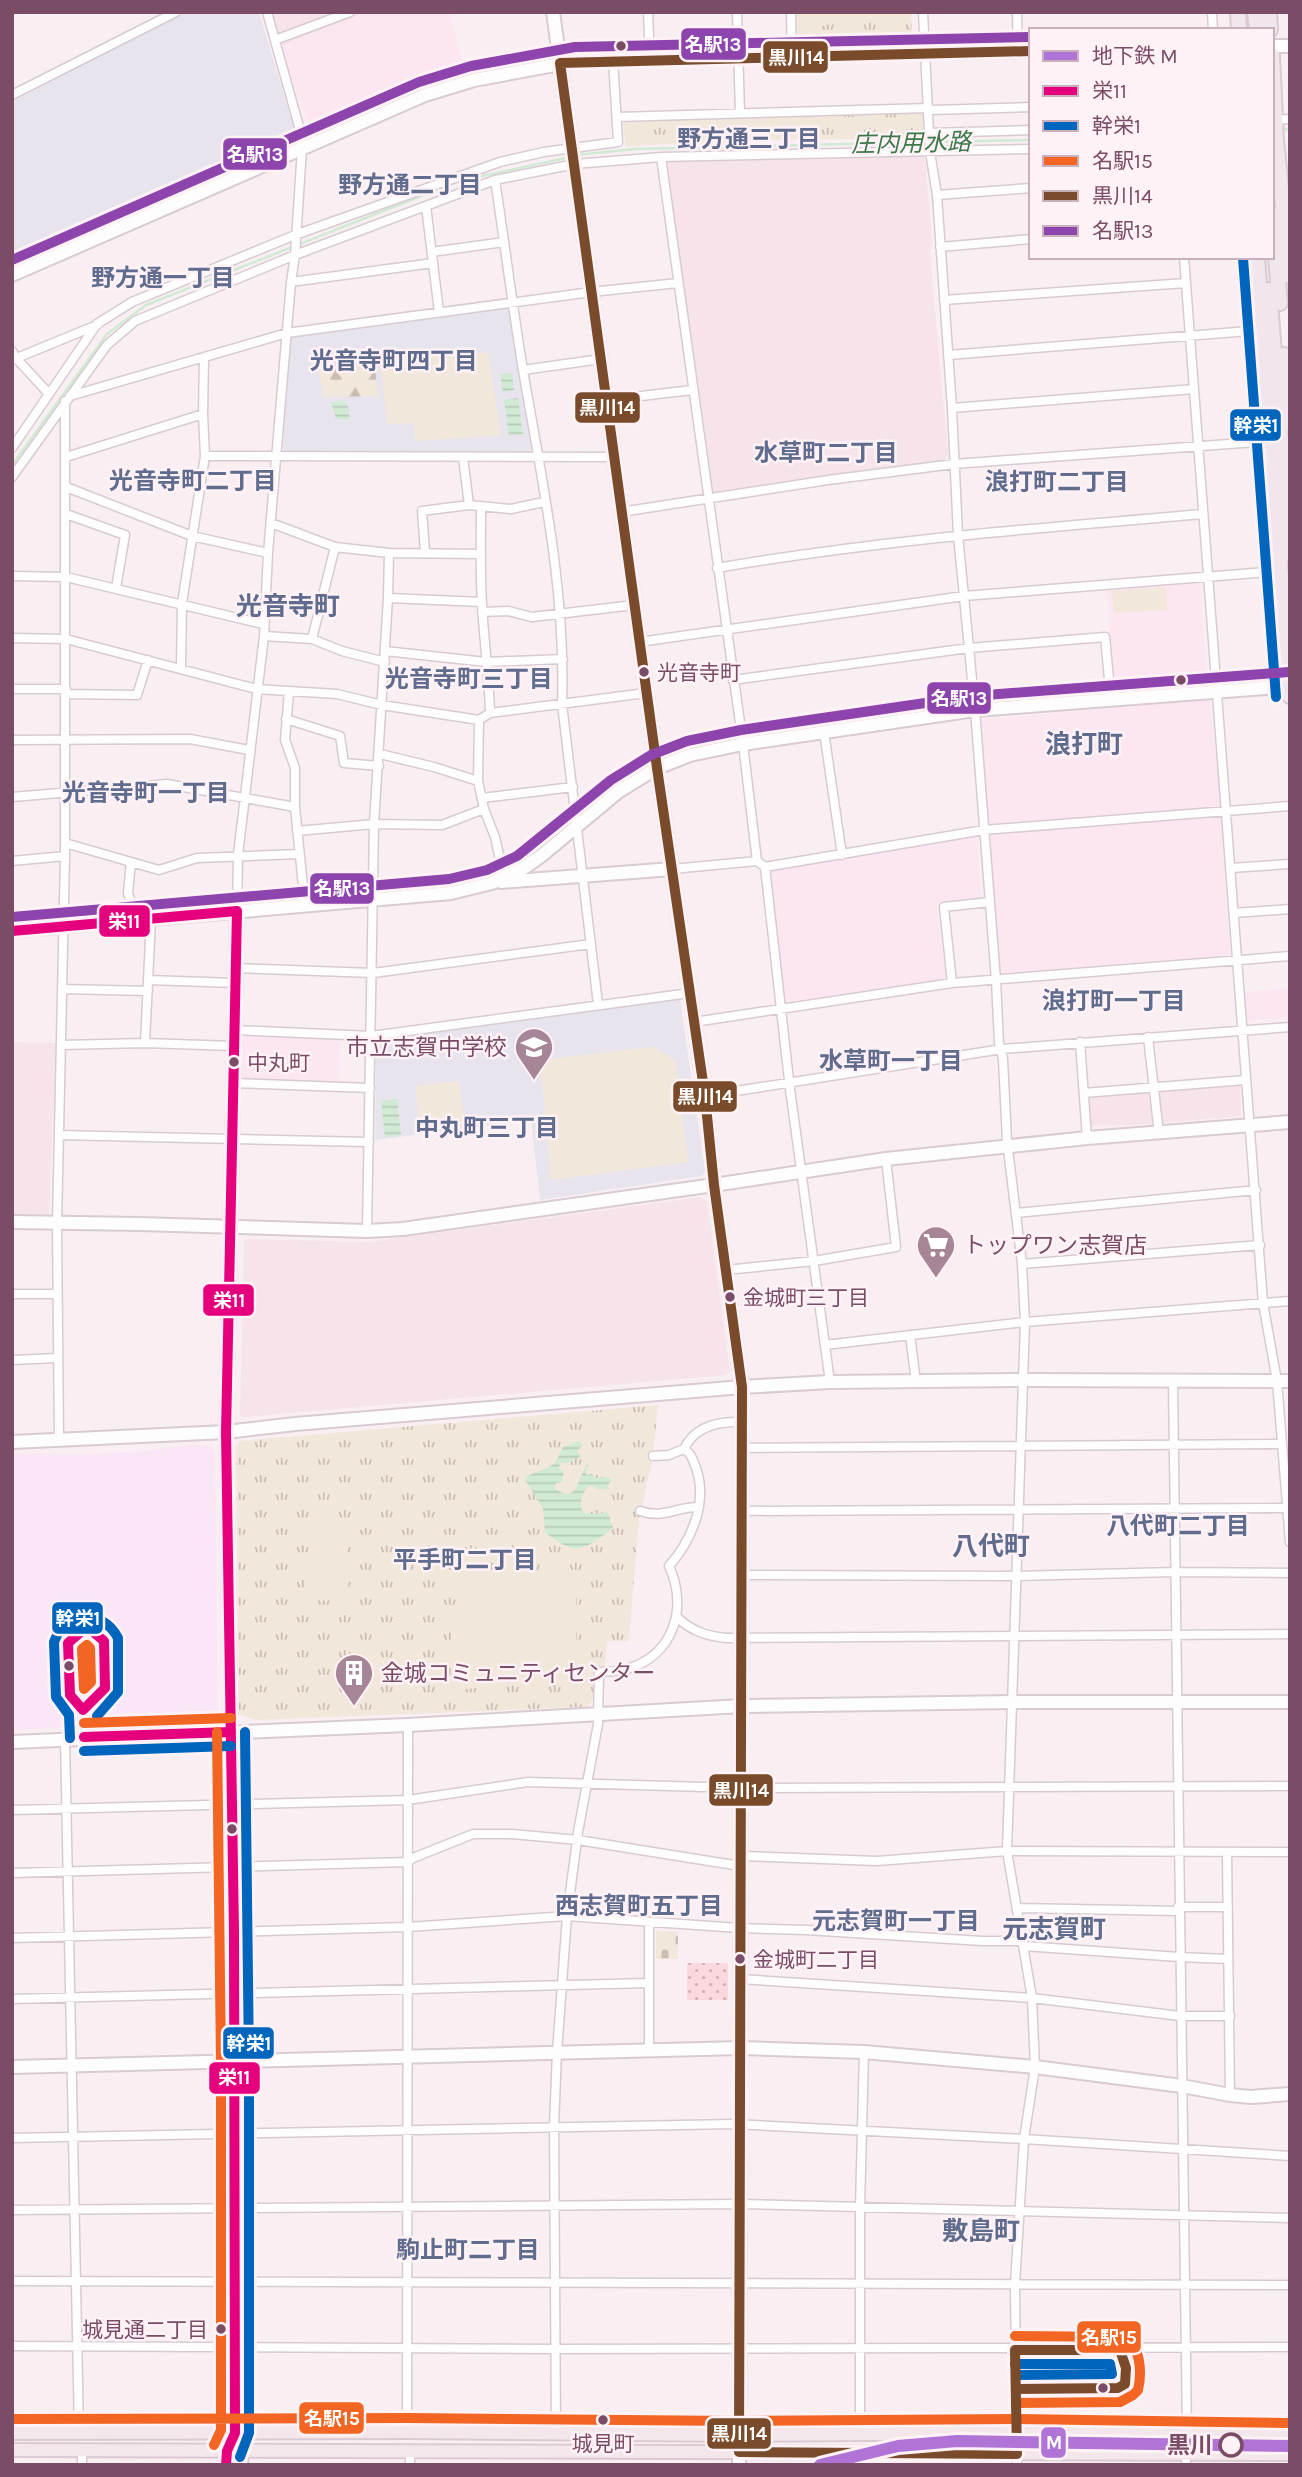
<svg xmlns="http://www.w3.org/2000/svg" width="1302" height="2477" viewBox="0 0 1302 2477" font-family="Karla,'Noto Sans JP',sans-serif">
<style>
.residential{fill:#f7e3ea}
.commercial{fill:#fbe6f2}
.education{fill:#e8e4ed}
.medical{fill:#fae6f7}
.forest{fill:url(#forest-firs)}
.sand{fill:url(#sand-dots)}
.cemetery{fill:url(#cemetery-stones)}
.park{fill:url(#park-tufts)}
.garden{fill:#f2e7db}
.water{fill:url(#water-rules)}
.lines{fill:none;stroke-linecap:round;stroke-linejoin:round}
.stream{stroke:#d0ead4;stroke-width:2.5}
.street-casing{stroke:#d7cbd1;stroke-width:11}
.secondary-casing{stroke:#d8cbd1;stroke-width:16}
.primary-casing{stroke:#dacbd3;stroke-width:16}
.highway-casing{stroke:#dacbd3;stroke-width:18}
.street{stroke:#fefdfd;stroke-width:8}
.secondary{stroke:#fefdfd;stroke-width:12}
.primary{stroke:#f3e7eb;stroke-width:12}
.highway{stroke:#f2e6ee;stroke-width:14}
.bus-1-casing{stroke:#fff2f6;stroke-width:16}
.bus-2-casing{stroke:#fff2f6;stroke-width:16}
.bus-3-casing{stroke:#fff2f6;stroke-width:16}
.bus-4-casing{stroke:#fff2f6;stroke-width:16}
.bus-5-casing{stroke:#fff2f6;stroke-width:16}
.bus-1{stroke:#e5007d;stroke-width:10}
.bus-2{stroke:#0065bd;stroke-width:10}
.bus-3{stroke:#f26522;stroke-width:10}
.bus-4{stroke:#7a4b2a;stroke-width:10}
.bus-5{stroke:#8e44ad;stroke-width:10}
.metro-1-casing{stroke:#fff2f6;stroke-width:18}
.metro-1{stroke:#b074d6;stroke-width:12}
.bus-dot{fill:#7a4c66;stroke:#fff2f6;stroke-width:2.5}
.stop-dot{fill:#fff2f6;stroke:#7a4c66;stroke-width:3.5}
.labels{text-anchor:middle;stroke-width:5;stroke-linejoin:round;paint-order:stroke}
.bus-label{font-size:21px;fill:#7a4c66;stroke:#fff2f6;text-anchor:start}
.poi-label{font-size:23px;fill:#7a4c66;stroke:#fff2f6;text-anchor:start}
.stop-label{font-size:23px;font-weight:bold;fill:#7a4c66;stroke:#fff2f6;text-anchor:end}
.neighbourhood-label{font-size:24px;font-weight:bold;fill:#606c8e;stroke:#fff2f6}
.water-label{font-size:24px;font-style:italic;fill:#3c784a;stroke:#fff2f6}
.quarter-label{font-size:26px;font-weight:bold;fill:#606c8e;stroke:#fff2f6}
.line-badge{stroke:#fff2f6;stroke-width:2.5}
.badge-label{font-size:19px;text-anchor:middle;font-weight:bold;fill:#fff}
</style>
<defs>
<pattern id="forest-firs" width="22" height="20" patternUnits="userSpaceOnUse" patternTransform="scale(1.75)"><rect width="22" height="20" fill="#f2e7db"/><path d="M5 1l3.5 6h-7zM16 11l3.5 6h-7z" fill="#c9bdb5"/></pattern>
<pattern id="sand-dots" width="8" height="8" patternUnits="userSpaceOnUse" patternTransform="scale(1.75)"><rect width="8" height="8" fill="#fbd8de"/><path d="M2 2h.1M6 6h.1" fill="none" stroke="#d0b1b8" stroke-width="1.8" stroke-linecap="round"/></pattern>
<pattern id="cemetery-stones" width="16" height="16" patternUnits="userSpaceOnUse" patternTransform="scale(1.75)"><rect width="16" height="16" fill="#f2e7db"/><path d="M2 7V4a2 2 0 0 1 4 0v3zM10 15v-3a2 2 0 0 1 4 0v3z" fill="#c9bdb5"/></pattern>
<pattern id="park-tufts" width="24" height="20" patternUnits="userSpaceOnUse" patternTransform="scale(1.75)"><rect width="24" height="20" fill="#f2e7db"/><path d="M3 7l-1-3M5 7V3M7 7l1-3M15 17l-1-3M17 17v-4M19 17l1-3" fill="none" stroke="#c9bdb5"/></pattern>
<pattern id="water-rules" width="6" height="5" patternUnits="userSpaceOnUse" patternTransform="scale(1.75)"><rect width="6" height="5" fill="#d0ead4"/><path d="M0 2.5h6" fill="none" stroke="#b6cab9"/></pattern>
</defs>
<rect width="100%" height="100%" fill="#f9eff2"/>
<path class="residential" d="M272,12H367L280,47Z
M922,155L925,158L932,241L930,252L948,454L944,460L713,493L710,490L665,163L667,160Z
M12,1042L56,1043L49,1213L47,1215L12,1214Z
M1237,1084L1240,1085L1241,1116L1159,1123L1158,1090Z
M1150,1091L1151,1092L1153,1124L1089,1126L1088,1098L1090,1095Z
M701,1197L707,1201L730,1371L726,1375L244,1417L240,1415L244,1241L247,1239L369,1242Z"/>
<path class="commercial" d="M367,12H449L466,73L404,90L311,132L280,47Z
M1200,582L1207,684L1114,691L1107,589Z
M1208,700L1210,703L1221,806L1077,821L987,826L976,720Z
M1217,815L1221,819L1230,955L1002,973L998,971L988,836L991,833Z
M973,835L977,838L981,896L979,899L937,905L946,979L780,1003L770,871Z
M1290,988V1017L1250,1021L1247,1019L1245,992Z
M246,1036L340,1039L338,1084L242,1081L243,1039Z"/>
<path class="education" d="M183,12H259L296,135L294,139L12,258V102Z
M507,308L511,311L531,449L527,453L288,452L283,450L289,337Z
M680,999L705,1172L701,1176L540,1200L531,1120L375,1140L376,1040Z"/>
<path class="medical" d="M187,1445H208L215,1453L218,1716L213,1721L126,1724L104,1723L12,1731V1453L77,1454L149,1451Z"/>
<path class="forest" d="M374,365L379,396L323,397L318,369Z"/>
<path class="sand" d="M687,1963H728V2000H687Z"/>
<path class="cemetery" d="M656,1931L678,1932V1959H656Z"/>
<path class="park" d="M797,12H911L912,50L798,51Z
M920,112L924,116V138L757,140L626,146L623,124L627,119Z
M658,1405L653,1456L639,1520L629,1641H607L605,1668L596,1667L594,1698L588,1707L255,1720L239,1714L236,1447L240,1441Z"/>
<path class="garden" d="M810,12H864L865,15L810,29Z
M450,351L452,357L488,352L501,435L415,441L413,423L387,424L380,359Z
M1166,587L1167,610L1114,613L1112,591Z
M653,1047L675,1060L688,1162L551,1180L540,1060Z
M459,1081L464,1125L420,1130L415,1086Z
M310,1519L346,1520L349,1594L347,1600L302,1601L308,1564Z
M563,1572L576,1588V1673L558,1682L452,1690V1638L459,1585L472,1575Z"/>
<path class="water" d="M512,373L514,390L503,392L500,374Z
M518,398L523,434L509,436L504,400Z
M344,401L348,406L350,420L336,419L331,402Z
M397,1099L401,1135L385,1137L381,1101Z
M578,1441L583,1445L577,1451L580,1455L579,1458L572,1459L574,1462L561,1463L558,1468L564,1471L562,1482L556,1483L554,1488C580,1506 576,1477 588,1464L586,1475L592,1474L595,1478L610,1477L611,1481L607,1486L610,1489H597L590,1485C582,1493 578,1502 583,1513L594,1514L608,1512L613,1528C583,1551 576,1557 545,1532L543,1508L525,1480L527,1476L549,1467L555,1463L563,1447Z"/>
<g class="lines">
<path class="stream" d="M1279,130L1290,129
M933,142L1031,140
M576,155L634,149L926,142
M12,465L107,334L146,305L459,181L570,157"/>
<g class="street-casing">
<path id="street" d="M648,12L650,60
M737,12L740,113
M791,12L792,57
M923,12L930,152L937,195L952,408L958,535L975,710L996,980L999,1043L1003,1059L1007,1141L1022,1264L1025,1322L1007,1851L1032,1998L1035,2067L1024,2139L1015,2284L1017,2465
M1017,12L1018,52
M1212,12L1213,30
M275,40L350,12
M12,95L176,12
M930,110L1031,107
M617,117L929,108
M1272,120L1290,119
M929,133L1031,130
M661,157L743,744L757,861
M495,180C505,245 513,311 524,376C543,485 566,593 562,704L598,1004
M937,195L1031,188
M426,206L439,312
M940,247L1031,239
M432,252L504,242
M1184,257L1263,1303L1277,1381L1290,1542
M291,282L433,263
M944,300L1186,283
M12,351L16,358L49,394
M948,355L1262,330
M12,360L97,325
M523,370L601,359
M70,396L287,333L591,292L678,283
M607,400L692,390
M952,408L1194,389
M12,448L97,324L132,302L295,235L500,162L544,152L618,142L613,60
M205,456L614,457
M66,457L203,414
M463,457L469,505
M12,477L107,345L135,321L295,255L495,180L575,164L661,157L1031,149
M66,487L192,536L268,553
M481,506C481,539 480,572 482,604C484,641 489,676 490,713L479,720L478,781L484,809L495,837L504,878
M621,512L828,480L954,464L1270,441
M66,514L125,535L116,588
M271,523L335,547L389,553L481,554
M425,552L422,511L469,505L511,509L544,502
M717,568C878,540 1040,528 1203,514
M12,576L66,577L263,624
M388,598L482,602
M482,612L508,611L532,617L634,605
M264,636L312,639L342,651L385,662
M12,638L66,639L256,689L337,694L382,705L479,720
M312,639L335,547
M639,642L964,596L1280,571
M385,651L486,662L563,659
M181,668L182,603L205,456L203,414L204,358
M733,680L969,648L1105,637L1111,700
M12,689H66
M289,692L285,740L295,768V807L305,906
M66,694L137,695L148,660
M490,713L646,693
M286,719L340,736L344,763L379,766
M824,732L842,855
M12,740L190,739L249,750
M380,754L434,767L478,781
M12,797L167,784L295,807
M482,798L573,787
M297,831L374,824L442,825L484,809
M65,843L131,862L128,893L137,920
M12,861L65,856
M131,862L159,870L197,858L299,854
M765,867L984,830L1290,806
M1231,868L1290,864
M672,869L757,861L765,867L790,1089L830,1382
M237,911L238,855L264,636L268,553L291,282L295,255L302,148V137L267,12
M1234,913L1290,909
M236,968L373,973L591,944
M148,980L235,983
M952,983L944,907L989,902
M63,989L148,991
M694,1022L952,983L1290,956
M234,1030L371,1036L690,993
M1148,1037L1159,1134
M1080,1042L1087,1138
M145,1043L151,919
M62,1045L145,1043L234,1046
M233,1083L370,1088
M1084,1093L1245,1080
M705,1096L1002,1049L1290,1027
M59,1135L369,1142
M1016,1213L1256,1190
M367,1231L374,824L388,598L389,553
M1022,1264L1260,1245
M726,1270L814,1261L896,1247L886,1159
M12,1294H57
M910,1335L916,1382
M825,1345L1025,1322L1290,1301
M12,1360L57,1358
M1173,1382L1187,2435
M59,1441L57,1223L65,856V401
M742,1448L1282,1444
M653,1456L669,1455L684,1449
M640,1511C664,1519 675,1507 698,1507
M741,1511L1290,1508
M741,1575L1016,1576L1174,1572L1290,1573
M677,1617C691,1631 707,1636 726,1638L1290,1634
M65,1738L79,2432
M12,1810L408,1800L528,1782L741,1788L1290,1786
M1227,1852L1230,2095
M741,1856L877,1861L1007,1851L1290,1852
M12,1873L408,1862L413,1858L473,1834H512L578,1840L740,1866
M1178,1907H1228
M1018,1908L1178,1911
M12,1938L408,1927L567,1916L739,1928L806,1930L982,1941H1023
M1024,1946L1179,1957L1228,1959
M740,1979L1032,1998L1180,2016H1230
M12,1999L649,1983
M649,2050V1923
M12,2138L733,2124L1024,2139L1290,2156
M12,2210L740,2204L1290,2218
M12,2281L1290,2285
M12,2346L555,2349L1290,2347
M407,2432L408,1725
M556,2432L554,2126L557,2052L567,1916L578,1832L598,1724L599,1672C608,1672 618,1671 627,1669C674,1655 688,1608 669,1566C692,1540 708,1502 696,1468C693,1460 691,1453 684,1449C694,1428 714,1422 736,1422
M860,2434V2207L864,2052
M858,2453V2465
M82,2465V2449
M410,2465V2452
M1186,2465V2454"/>
</g>
<g class="secondary-casing">
<path id="secondary" d="M553,12L657,768L705,1096L714,1185L742,1387L739,2465
M1272,46H1290
M12,275L425,95L474,80L576,61L1031,51
M501,882L672,869
M237,911L226,1432L234,1931L235,2433L242,2450L241,2465
M12,931L451,893L492,883L524,868L541,856L618,792L657,768L690,755L743,744L975,710L1290,686
M12,1222L139,1224L367,1231L403,1229L714,1185L886,1159L1087,1138L1290,1122
M12,1442L226,1432L295,1424L742,1387L830,1382L1024,1380L1290,1381
M12,1742L408,1725L742,1706L1013,1702H1290
M12,2067L741,2048L864,2052L1035,2067L1182,2086L1230,2095L1251,2097L1290,2094
M226,2465L227,2451L231,2443"/>
</g>
<g class="primary-casing">
<path id="primary" d="M12,2433L407,2432L739,2435L1017,2433L1290,2437
M12,2450L1290,2454"/>
</g>
<g class="highway-casing">
<path id="highway" d="M1238,12L1239,30
M1255,12L1257,30
M1269,12L1270,30
M1272,55L1276,140L1290,276
M1272,214L1280,303
M1257,257L1290,696
M1269,290L1290,554
M1284,355L1290,424"/>
</g>
<use href="#street" class="street"/>
<use href="#secondary" class="secondary"/>
<use href="#primary" class="primary"/>
<use href="#highway" class="highway"/>
<g class="bus-1-casing">
<path id="bus-1" d="M12,931L237,911
M82,1631H92L104,1641L105,1688L83,1710L70,1695L68,1643Z
M84,1737L231,1732
M226,2465L227,2451L235,2433L234,1931L226,1432L237,911"/>
</g>
<g class="bus-2-casing">
<path id="bus-2" d="M1243,258L1276,697
M70,1738L69,1715L56,1697L54,1642L58,1633L79,1617C96,1616 110,1622 118,1638V1692L97,1716
M84,1751L231,1746
M1015,2364H1110L1112,2374L1016,2375
M240,2457L249,2433V2062L245,1732"/>
</g>
<g class="bus-3-casing">
<path id="bus-3" d="M87,1645L90,1648L91,1682L84,1689L82,1649Z
M84,1723L231,1718
M1015,2336L1124,2337C1141,2346 1142,2373 1138,2390L1133,2395L1120,2402L1016,2403
M12,2419L407,2418L739,2421L1017,2419L1290,2423
M214,2445L221,2430V2062L217,1732"/>
</g>
<g class="bus-4-casing">
<path id="bus-4" d="M560,63L657,768L705,1096L714,1185L742,1387L739,2452L1017,2454L1015,2350
M560,63L1031,51
M1015,2350H1120L1126,2368L1125,2384L1118,2388L1016,2389"/>
</g>
<g class="bus-5-casing">
<path id="bus-5" d="M12,260L419,82L471,66L575,47L1031,37
M12,917L449,879L487,870L517,856L611,780L651,755L687,741L741,730L973,696L1289,672"/>
</g>
<use href="#bus-1" class="bus-1"/>
<use href="#bus-2" class="bus-2"/>
<use href="#bus-3" class="bus-3"/>
<use href="#bus-4" class="bus-4"/>
<use href="#bus-5" class="bus-5"/>
<g class="metro-1-casing">
<path id="metro-1" d="M820,2465L898,2446L957,2441L1290,2446"/>
</g>
<use href="#metro-1" class="metro-1"/>
</g>
<defs>
<g id="school-pin" transform="scale(2.0125)"><path d="M0 17L-7.5 6A9.5 9.5 0 1 1 7.5 6Z" fill="#a68597" stroke="#fff2f6"/><path d="M0-5L7-2L0 1L-7-2ZM-4 1L0 2.5L4 1V4Q0 6-4 4Z" fill="#fff"/></g>
<g id="supermarket-pin" transform="scale(2.0125)"><path d="M0 17L-7.5 6A9.5 9.5 0 1 1 7.5 6Z" fill="#a68597" stroke="#fff2f6"/><path d="M-6-5.5h2.5l.6 2H6L4.5 2H-2.5L-4.4-4H-6ZM-1.5 3.2a1.3 1.3 0 1 0 .1 0ZM3 3.2a1.3 1.3 0 1 0 .1 0Z" fill="#fff"/></g>
<g id="building-pin" transform="scale(2.0125)"><path d="M0 17L-7.5 6A9.5 9.5 0 1 1 7.5 6Z" fill="#a68597" stroke="#fff2f6"/><path d="M-4-6H4V6H1V3H-1V6H-4ZM-2.5-4.3h1.7v1.8h-1.7ZM.8-4.3h1.7v1.8H.8ZM-2.5-1h1.7V.8h-1.7ZM.8-1h1.7V.8H.8Z" fill="#fff"/></g>
</defs>
<g fill-rule="evenodd">
<use href="#school-pin" x="534" y="1047"/>
<use href="#supermarket-pin" x="936" y="1245"/>
<use href="#building-pin" x="354" y="1673"/>
</g>
<g class="bus-dot">
<circle cx="621" cy="46" r="6"/>
<circle cx="644" cy="672" r="6"/>
<circle cx="1181" cy="680" r="6"/>
<circle cx="234" cy="1062" r="6"/>
<circle cx="730" cy="1297" r="6"/>
<circle cx="69" cy="1666" r="6"/>
<circle cx="232" cy="1829" r="6"/>
<circle cx="740" cy="1959" r="6"/>
<circle cx="221" cy="2329" r="6"/>
<circle cx="1103" cy="2388" r="6"/>
<circle cx="603" cy="2420" r="6"/>
</g>
<circle class="stop-dot" cx="1231" cy="2445" r="11"/>
<g class="labels">
<g class="bus-label">
<text x="657" y="680">光音寺町</text>
<text x="247" y="1070">中丸町</text>
<text x="743" y="1305">金城町三丁目</text>
<text x="753" y="1967">金城町二丁目</text>
<text x="208" y="2337" text-anchor="end">城見通二丁目</text>
<text x="603" y="2451" text-anchor="middle">城見町</text>
</g>
<g class="poi-label">
<text x="507" y="1055" text-anchor="end">市立志賀中学校</text>
<text x="963" y="1253">トップワン志賀店</text>
<text x="381" y="1681">金城コミュニティセンター</text>
</g>
<g class="stop-label">
<text x="1213" y="2453">黒川</text>
</g>
<g class="neighbourhood-label">
<text x="749" y="147">野方通三丁目</text>
<text x="410" y="193">野方通二丁目</text>
<text x="163" y="286">野方通一丁目</text>
<text x="394" y="369">光音寺町四丁目</text>
<text x="826" y="461">水草町二丁目</text>
<text x="193" y="489">光音寺町二丁目</text>
<text x="1057" y="490">浪打町二丁目</text>
<text x="469" y="687">光音寺町三丁目</text>
<text x="146" y="801">光音寺町一丁目</text>
<text x="1114" y="1009">浪打町一丁目</text>
<text x="891" y="1069">水草町一丁目</text>
<text x="487" y="1136">中丸町三丁目</text>
<text x="1178" y="1534">八代町二丁目</text>
<text x="465" y="1568">平手町二丁目</text>
<text x="639" y="1914">西志賀町五丁目</text>
<text x="896" y="1929">元志賀町一丁目</text>
<text x="468" y="2258">駒止町二丁目</text>
</g>
<g class="water-label">
<text transform="translate(911 143) rotate(-1)" y="8">庄内用水路</text>
</g>
<g class="quarter-label">
<text x="288" y="615">光音寺町</text>
<text x="1084" y="753">浪打町</text>
<text x="991" y="1555">八代町</text>
<text x="1054" y="1938">元志賀町</text>
<text x="981" y="2240">敷島町</text>
</g>
</g>
<g class="line-badge">
<rect x="680" y="27" width="67" height="34" rx="7" fill="#8e44ad"/>
<rect x="762" y="40" width="67" height="34" rx="7" fill="#7a4b2a"/>
<rect x="222" y="137" width="66" height="34" rx="7" fill="#8e44ad"/>
<rect x="574" y="391" width="67" height="33" rx="7" fill="#7a4b2a"/>
<rect x="1229" y="408" width="53" height="34" rx="7" fill="#0065bd"/>
<rect x="926" y="681" width="66" height="34" rx="7" fill="#8e44ad"/>
<rect x="309" y="872" width="66" height="33" rx="7" fill="#8e44ad"/>
<rect x="98" y="904" width="53" height="34" rx="7" fill="#e5007d"/>
<rect x="672" y="1080" width="66" height="33" rx="7" fill="#7a4b2a"/>
<rect x="202" y="1283" width="53" height="34" rx="7" fill="#e5007d"/>
<rect x="51" y="1601" width="53" height="34" rx="7" fill="#0065bd"/>
<rect x="708" y="1773" width="66" height="34" rx="7" fill="#7a4b2a"/>
<rect x="222" y="2026" width="53" height="34" rx="7" fill="#0065bd"/>
<rect x="208" y="2061" width="53" height="34" rx="7" fill="#e5007d"/>
<rect x="1076" y="2320" width="66" height="34" rx="7" fill="#f26522"/>
<rect x="298" y="2401" width="67" height="34" rx="7" fill="#f26522"/>
<rect x="706" y="2417" width="66" height="33" rx="7" fill="#7a4b2a"/>
<rect x="1040" y="2426" width="27" height="33" rx="7" fill="#b074d6"/>
</g>
<g class="badge-label">
<text x="713" y="51">名駅13</text>
<text x="796" y="64">黒川14</text>
<text x="255" y="161">名駅13</text>
<text x="607" y="414">黒川14</text>
<text x="1256" y="432">幹栄1</text>
<text x="959" y="705">名駅13</text>
<text x="342" y="895">名駅13</text>
<text x="124" y="928">栄11</text>
<text x="705" y="1103">黒川14</text>
<text x="229" y="1307">栄11</text>
<text x="78" y="1625">幹栄1</text>
<text x="741" y="1797">黒川14</text>
<text x="249" y="2050">幹栄1</text>
<text x="234" y="2084">栄11</text>
<text x="1109" y="2344">名駅15</text>
<text x="332" y="2425">名駅15</text>
<text x="739" y="2440">黒川14</text>
<text x="1054" y="2449">M</text>
</g>
<rect width="1302" height="2477" fill="none" stroke="#7a4c66" stroke-width="28"/>
<rect x="1029" y="28" width="245" height="231" fill="#fff2f6" stroke="#cab0bc" stroke-width="2"/>
<rect x="1043" y="51" width="35" height="10" fill="#b074d6" stroke="#cab0bc" stroke-width="2"/>
<text x="1092" y="63" font-size="21" fill="#7a4c66">地下鉄 M</text>
<rect x="1043" y="86" width="35" height="10" fill="#e5007d" stroke="#cab0bc" stroke-width="2"/>
<text x="1092" y="98" font-size="21" fill="#7a4c66">栄11</text>
<rect x="1043" y="121" width="35" height="10" fill="#0065bd" stroke="#cab0bc" stroke-width="2"/>
<text x="1092" y="133" font-size="21" fill="#7a4c66">幹栄1</text>
<rect x="1043" y="156" width="35" height="10" fill="#f26522" stroke="#cab0bc" stroke-width="2"/>
<text x="1092" y="168" font-size="21" fill="#7a4c66">名駅15</text>
<rect x="1043" y="191" width="35" height="10" fill="#7a4b2a" stroke="#cab0bc" stroke-width="2"/>
<text x="1092" y="203" font-size="21" fill="#7a4c66">黒川14</text>
<rect x="1043" y="226" width="35" height="10" fill="#8e44ad" stroke="#cab0bc" stroke-width="2"/>
<text x="1092" y="238" font-size="21" fill="#7a4c66">名駅13</text>
</svg>
